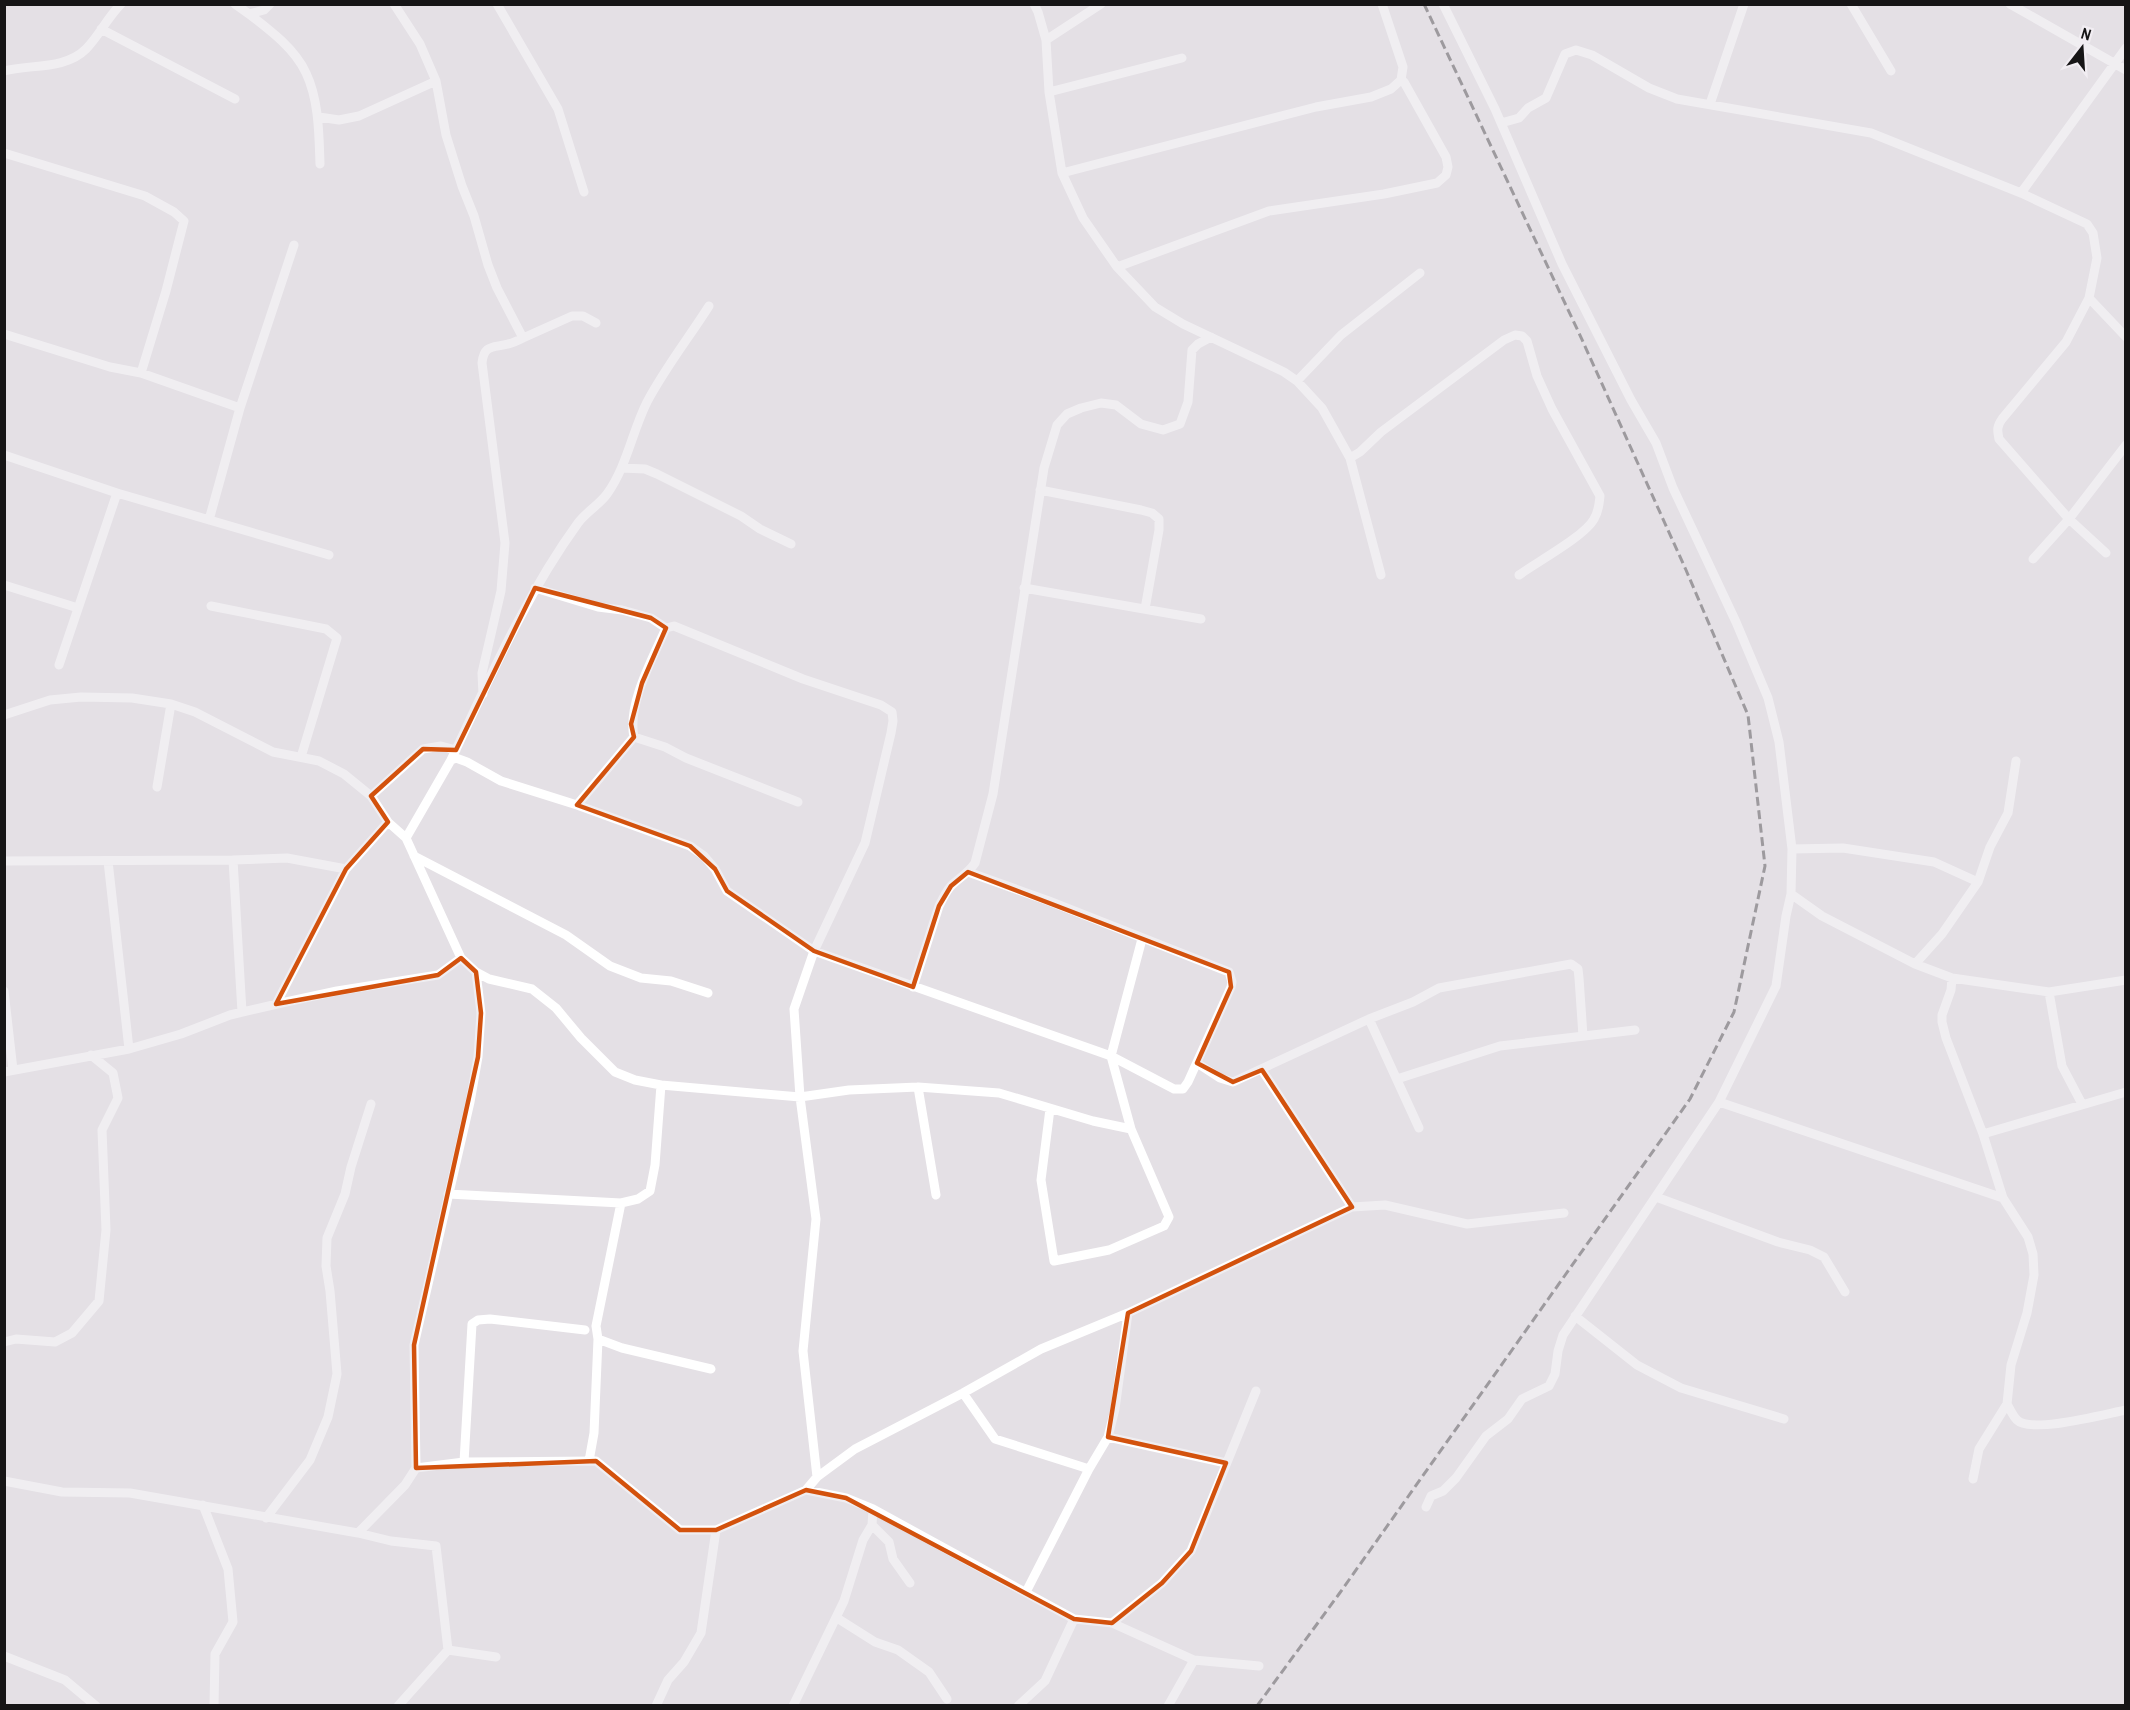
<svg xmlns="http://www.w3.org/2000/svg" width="2130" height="1710" viewBox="0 0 2130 1710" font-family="'Archivo Narrow',sans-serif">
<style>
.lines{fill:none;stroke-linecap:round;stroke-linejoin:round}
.street{stroke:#fff;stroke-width:9}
.rail{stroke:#484648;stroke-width:3;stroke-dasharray:9 4.5;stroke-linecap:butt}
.marked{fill:none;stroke:#d3520d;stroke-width:4.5;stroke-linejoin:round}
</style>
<rect width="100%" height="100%" fill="#e4e0e5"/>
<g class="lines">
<path class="street" d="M235,4L249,14L264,10L270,4
M394,4L420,44L436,81L446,135L462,186L474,216L488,265L497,288L523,338C519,340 513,343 508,344C493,348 484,344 482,363L505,543L501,591L482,673L483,694
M497,4L558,109L584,192
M1034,4L1038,12L1046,40L1049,92L1062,173L1083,218L1117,267L1155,307L1183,324L1284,372L1297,381L1322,408L1350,458L1381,575
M1851,4L1891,71
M2010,4L2126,70
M249,14C270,30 295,49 306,73C319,100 319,135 320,164
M101,29L235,99
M1046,40L1101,4
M4,71C30,64 65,70 86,49C99,36 107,18 121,4
M1049,92L1182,58
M1710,104L1744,4
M319,117L339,120L359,116L436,81
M1501,123L1519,118L1528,108L1546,98L1565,54L1576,50L1592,55L1649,88L1677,99L1871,133L2021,193L2087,224L2093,233L2097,258L2089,298L2066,342L2002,419C1997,426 1997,430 1999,439L2069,519L2106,553
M4,153L145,196L174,212L184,221L166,291L141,373
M1062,173L1316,107L1371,97L1391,89L1401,80L1403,67L1382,4
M2021,193L2126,48
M1117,267L1269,211L1384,194L1437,183L1446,175L1448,167L1446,157L1404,82L1401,80
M2089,298L2126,337
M4,334L110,367L141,373L240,408L209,520
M523,338L572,316H583L596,323
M1297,381L1341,335L1420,273
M240,408L294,245
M4,455L117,493L329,555
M1350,458L1360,452L1381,432L1504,340L1515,335L1522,336L1527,341L1537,376L1552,409L1600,496C1599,504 1599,511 1594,519C1585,536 1537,562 1519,575
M622,468L645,469L657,474L741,516L760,529L791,544
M1040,490L1141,510L1152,513L1159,519V530L1145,609
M2033,559L2069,519L2126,445
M4,585L78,608
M535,588L598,607L622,610L651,618L666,628L674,626L803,679L881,705L892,712L893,721L891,733L865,843L814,951L794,1009L800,1097L816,1219L803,1351L817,1477
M1024,588L1201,619
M211,606L326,629L337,638L301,757
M59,665L117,493
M4,715L50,700L81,697L132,698L171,704L195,712L273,752L319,761L344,774L371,796L388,822L406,838L461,958L476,972L489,979L532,989L556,1008L581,1038L615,1072L635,1080L661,1085L655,1165L650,1191L638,1199L621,1203L448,1194
M634,737L665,747L686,758L798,802
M451,760C489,680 525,596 578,523C586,512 599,505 607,494C627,466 632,432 647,402C665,368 688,339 709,306
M157,787L171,704
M371,796L423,749L441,746L456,750
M577,805L634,737C627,704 653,658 666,628
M406,838L451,760L456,758L467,762L501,781L577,805L690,846L704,856L715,869L727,891L814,951L1111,1056L1174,1089H1183L1188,1082L1231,987L1232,982L1229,972L1049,901L968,872
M1792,849L1843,848L1934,862L1978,882
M414,856L566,935L610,966L641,978L671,981L708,993
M233,860L242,1012
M4,861L233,860L287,858L346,869
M108,861L129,1049
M1791,894L1822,916L1915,964L1952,978L2049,992L2126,980
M1915,964L1942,934L1978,882L1990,847L2008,813L2016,761
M1952,978L1951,990L1942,1015V1022L1946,1038L1983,1134L2003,1198L2028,1237L2033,1254L2034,1275L2027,1313L2011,1365L2007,1404L1979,1449L1973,1479
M913,987L939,906C943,899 946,890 953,884C961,877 969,872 975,863L993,794L1044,468L1057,425L1067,414L1081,408L1101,403L1116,405L1141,424L1163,430L1180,424L1188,402L1192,350L1198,344L1211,337
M4,991L13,1070
M2049,992L2062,1066L2082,1104
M276,1004L346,869L388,822
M1369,1019L1419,1128
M1197,1063L1220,1078L1233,1082L1369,1019L1413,1002L1439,988L1571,964L1578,969L1579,978L1583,1036
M1262,1070L1352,1207
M4,1072L129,1049L181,1034L230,1015L286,1002L337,991L438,975L461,958
M1397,1079L1500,1046L1635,1030
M661,1085L800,1097L849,1090L918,1087L999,1093L1093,1121L1131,1129
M918,1087L936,1195
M1719,1102L2003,1198
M1050,1109L1041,1180L1054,1261L1109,1250L1164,1226L1169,1217L1131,1129L1111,1056L1142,939
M1983,1134L2126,1092
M1656,1197L1778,1242L1810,1250L1824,1257L1845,1292
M1575,1316L1637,1365L1681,1388L1784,1419
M598,1339L622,1348L711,1369
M4,1342L16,1339L55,1342L72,1333L99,1301L106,1230L102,1130L118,1098L113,1073L91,1055
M963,1393L995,1439L1089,1469
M2007,1404C2010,1409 2013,1416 2017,1420C2031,1434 2105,1414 2126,1410
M1108,1437L1226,1463
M589,1461L594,1433L598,1339L596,1326L621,1203
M464,1462L472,1324L478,1320L490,1319L585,1330
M416,1468L414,1345L470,1102L478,1057L481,1013L476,972
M4,1481L62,1492L130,1493L358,1533L405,1485L416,1468L464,1462L596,1461L680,1530H716L806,1490L846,1498L873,1509L1074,1619L1045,1681L1018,1706
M806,1490L817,1477L855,1449L963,1393L1041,1349L1128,1313L1352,1207L1385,1205L1467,1224L1564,1213
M203,1505L228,1569L233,1622L215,1654L214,1706
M1426,1507L1431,1496L1443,1491L1456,1478L1486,1436L1508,1419L1522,1399L1549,1386L1555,1374L1558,1351L1563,1335L1719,1102L1776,986L1786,916L1791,894L1792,849L1779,742L1768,698L1736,622L1673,488L1656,443L1631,400L1562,264L1495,109L1443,4
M266,1518L310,1460L328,1417L337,1374L330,1291L326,1266L327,1238L345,1194L351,1167L371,1104
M872,1525L889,1542L893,1559L910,1583
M358,1533L391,1541L436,1546L448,1650L496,1657
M1026,1592L1089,1469L1108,1437L1115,1409L1128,1313
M837,1618L875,1642L898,1650L929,1672L947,1699
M1074,1619L1112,1623L1162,1583L1191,1551L1256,1391
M1112,1623L1194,1660L1259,1666
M4,1656L65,1680L96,1706
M398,1706L448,1650
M656,1706L668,1680L684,1662L701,1633L716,1530
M793,1706L844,1601L863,1540L872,1525L873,1509
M1168,1706L1194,1660"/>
<path class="rail" d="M1257,1706L1339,1594L1690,1099L1734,1012L1765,866L1748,715L1686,570L1579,333L1424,4"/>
</g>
<path d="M0 0H2130V1710H0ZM535,588L651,618L666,628L642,683L631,724L634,737L577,805L690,846L715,869L727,891L814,951L913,987L939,906L951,886L968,872L1229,972L1231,987L1197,1063L1233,1082L1262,1070L1352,1207L1128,1313L1108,1437L1226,1463L1191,1551L1162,1583L1112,1623L1074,1619L846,1498L806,1490L716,1530H680L596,1461L416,1468L414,1345L478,1057L481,1013L476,972L461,958L438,975L276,1004L346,869L388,822L371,796L423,749L456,750Z" fill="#e4e0e5" fill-opacity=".55" fill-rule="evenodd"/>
<path class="marked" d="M535,588L651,618L666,628L642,683L631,724L634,737L577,805L690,846L715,869L727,891L814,951L913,987L939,906L951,886L968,872L1229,972L1231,987L1197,1063L1233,1082L1262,1070L1352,1207L1128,1313L1108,1437L1226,1463L1191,1551L1162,1583L1112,1623L1074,1619L846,1498L806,1490L716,1530H680L596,1461L416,1468L414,1345L478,1057L481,1013L476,972L461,958L438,975L276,1004L346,869L388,822L371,796L423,749L456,750Z"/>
<rect width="2130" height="1710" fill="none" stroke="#161516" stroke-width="12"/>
<g transform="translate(2082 48) rotate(17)" stroke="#f1edf2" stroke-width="4.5" paint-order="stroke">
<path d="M0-4.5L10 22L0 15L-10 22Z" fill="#161516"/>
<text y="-9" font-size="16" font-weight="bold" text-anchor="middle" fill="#161516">N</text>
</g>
</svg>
